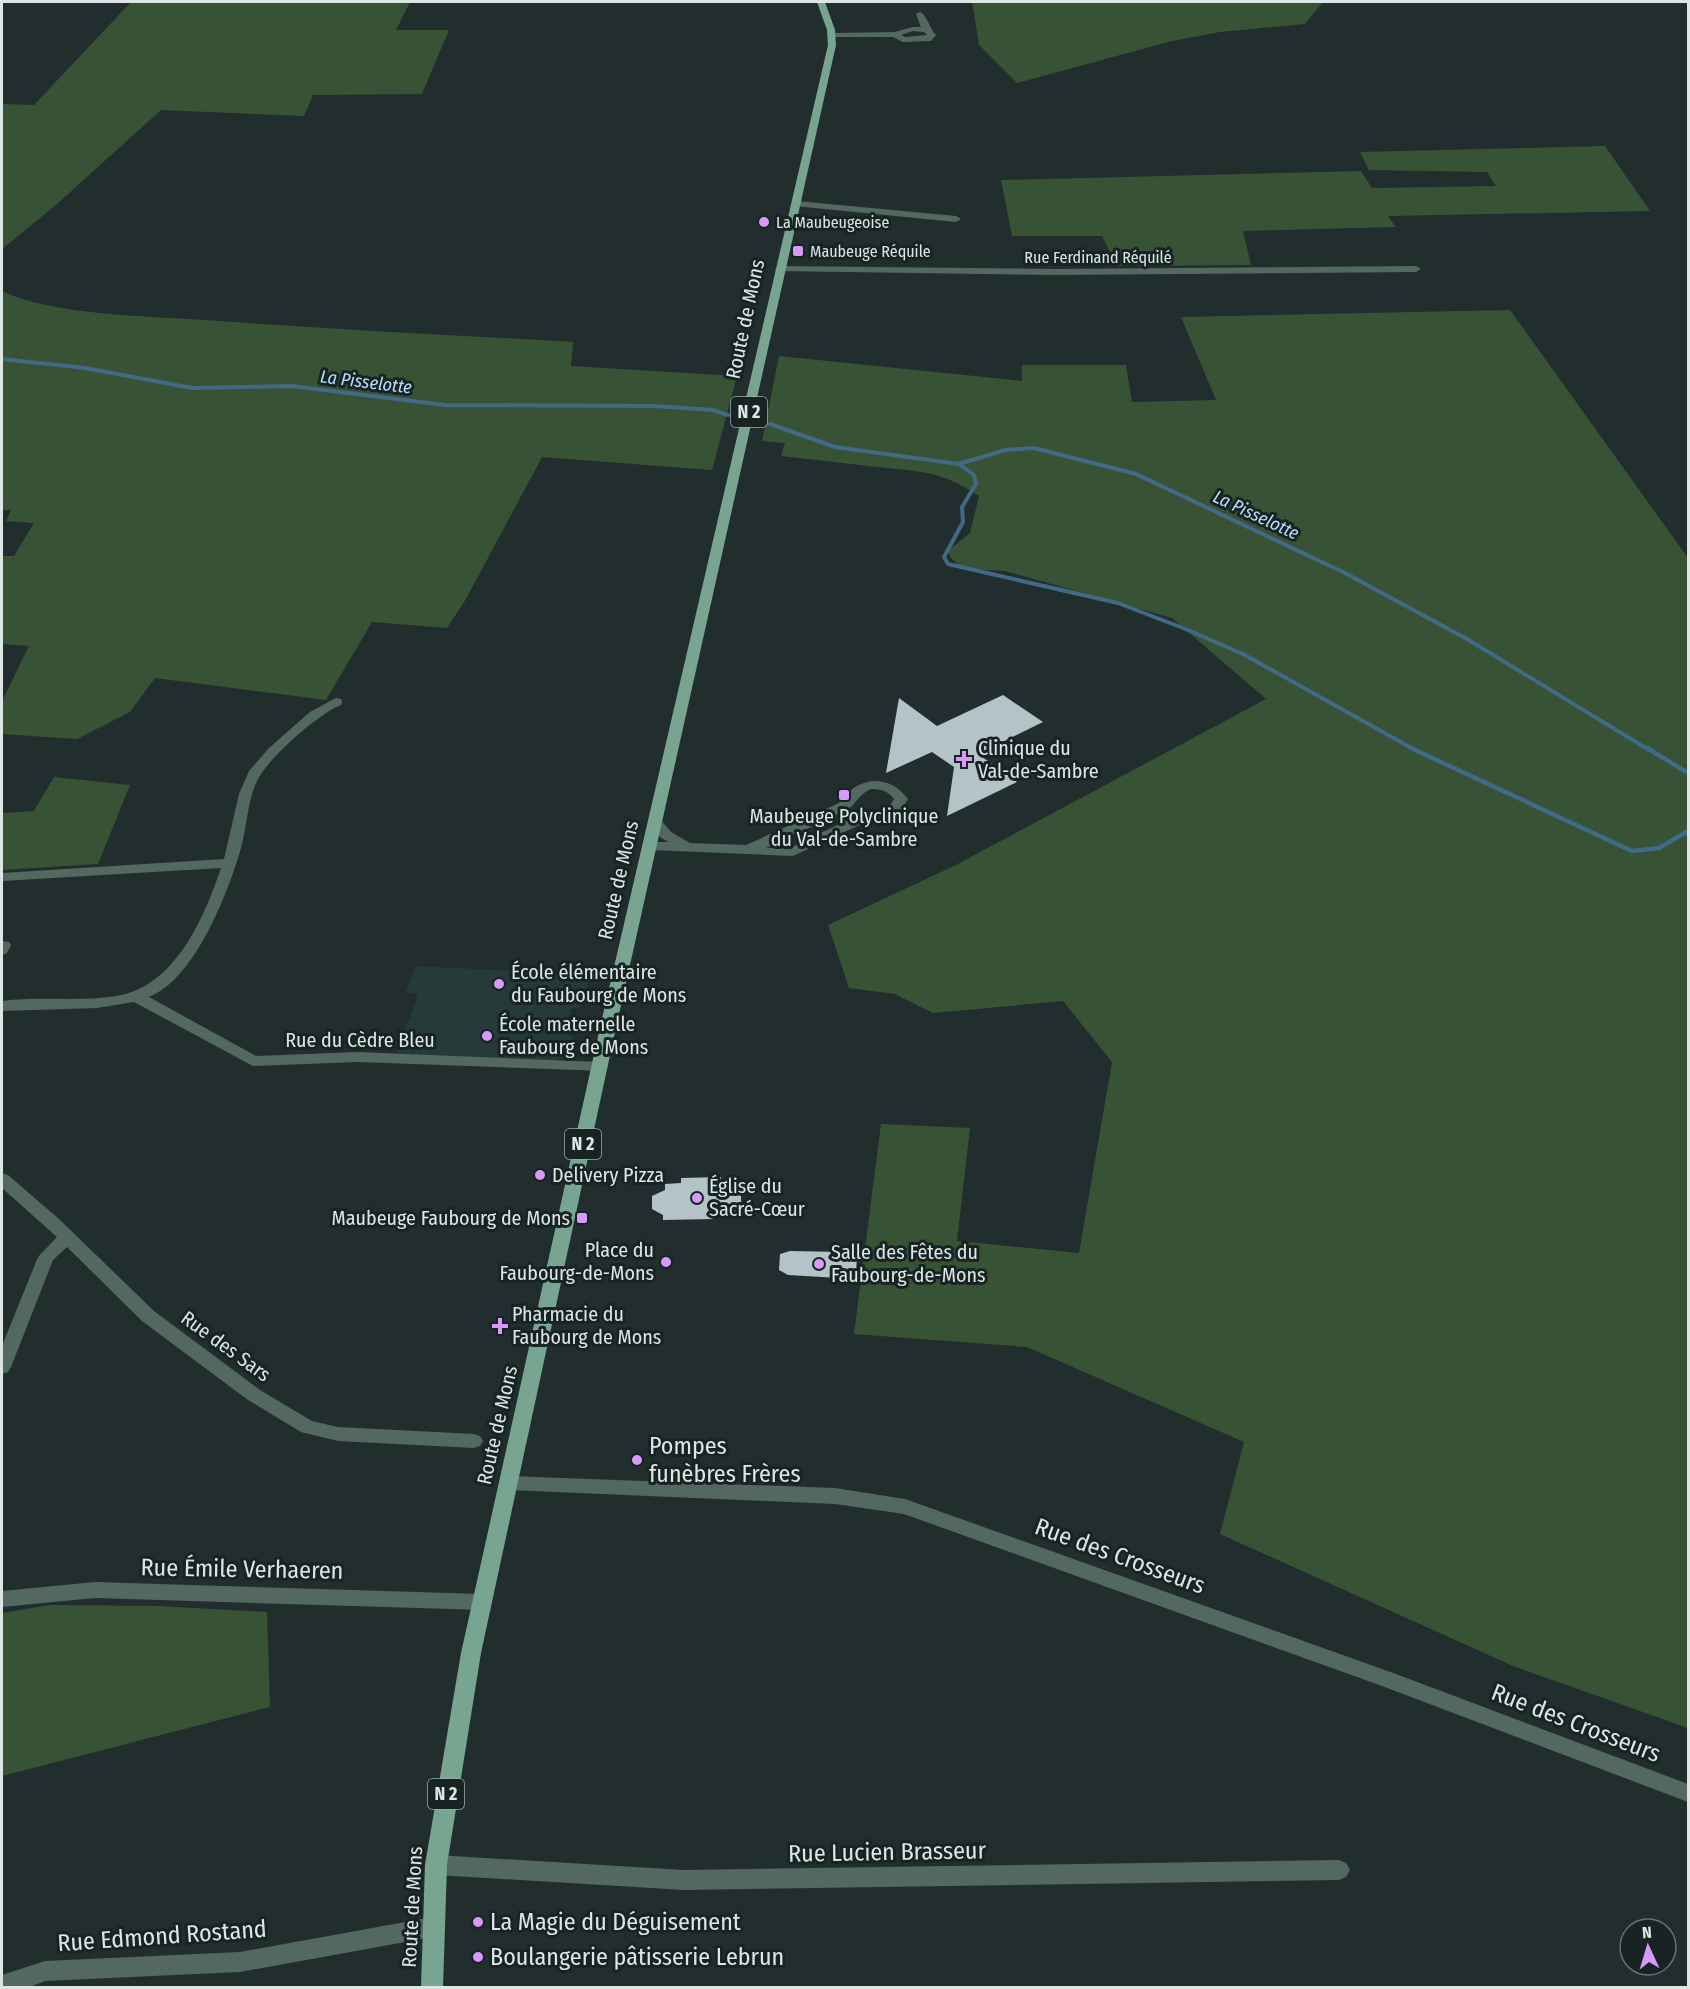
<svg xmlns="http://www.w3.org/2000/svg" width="1690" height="1989" viewBox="0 0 1690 1989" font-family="'Fira Sans Condensed',sans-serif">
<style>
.built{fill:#253a39}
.green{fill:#385236}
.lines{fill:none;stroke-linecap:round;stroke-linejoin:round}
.stream-far1{stroke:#416a87;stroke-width:4}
.stream{stroke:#416a87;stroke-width:4.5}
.building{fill:#b4c3c7}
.minor{fill:#53685f;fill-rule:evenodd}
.major{fill:#78a592;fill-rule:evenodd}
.poi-dot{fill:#d89af8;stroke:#182424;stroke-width:2}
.labels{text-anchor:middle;stroke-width:6;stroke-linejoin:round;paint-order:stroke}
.far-poi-label{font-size:16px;fill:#dde5e5;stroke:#182424;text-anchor:start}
.far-street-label{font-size:16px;fill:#dde5e5;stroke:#182424}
.far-water-label{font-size:18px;font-style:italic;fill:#b8dffb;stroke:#182424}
.shield{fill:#182424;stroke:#a2abab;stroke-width:1.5}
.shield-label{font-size:18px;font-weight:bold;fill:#dde5e5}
.street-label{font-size:20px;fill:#dde5e5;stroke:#182424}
.poi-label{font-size:20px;fill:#dde5e5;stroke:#182424;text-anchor:start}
.near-poi-label{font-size:24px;fill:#dde5e5;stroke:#182424;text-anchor:start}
.near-street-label{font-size:24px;fill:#dde5e5;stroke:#182424}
</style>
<rect width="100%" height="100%" fill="#222e2e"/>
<path class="built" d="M415,966L591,975L581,1007L571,1009L565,1034L574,1037L570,1054L566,1058L545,1062L397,1053L418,994L406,992Z"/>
<path class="green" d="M131,2H410L396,30H449L422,94L313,95L304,116L161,110L57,204L2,249V104L34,105Z
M972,2H1323L1305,24L1220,32L1172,41L1017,83L979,45Z
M1605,146L1650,211L1388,216L1396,227L1243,231L1251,265L1117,266L1102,236H1012L1001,180L1361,171L1372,188L1496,186L1487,172L1369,170L1360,152Z
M2,291C51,315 147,316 204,320C327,329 450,335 573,342L571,366L737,376L712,470L542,457L466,599L447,628L372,622L326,700L155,678L130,712L77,739L2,734V701L29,646L2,644V556H14L34,523L6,521L11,510H2Z
M1510,310L1688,558V1728L1513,1666L1220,1534L1244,1442L1027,1347L854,1334L881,1124L970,1128L957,1241L1079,1253L1112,1062L1063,1001L933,1013L895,994L849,988L828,925L956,865L1266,699L1172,618L1005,571L963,569L951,558L948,551L970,533L979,496C937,468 915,472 869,466C840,463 811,459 781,456L785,443L762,441L779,356L1022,381V365H1126L1132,402L1216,400L1181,317Z
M54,777L130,785L98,864L2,870V813L34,811Z
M50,1605L159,1606L267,1612L270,1707L2,1776V1613Z"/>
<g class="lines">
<path class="stream-far1" d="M2,359L85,368L192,388L292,386L445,405L654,406L713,410L728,415
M770,424L835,447L959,464L1005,450L1034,448L1136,474L1345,573L1467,639L1649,750
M959,464L974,475L976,484L962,507L963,522L944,557L948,564L1118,603L1183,628L1243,654L1415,750"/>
<path class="stream" d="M1411,748L1632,851L1659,848L1688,831
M1647,748L1688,773"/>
</g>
<path class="building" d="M1003,695L1043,722L978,754L1017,782L947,816L954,767L932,752L886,773L899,698L937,726Z
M721,1177V1189L741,1188V1211H715V1219L663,1220V1215L652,1209V1196L665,1190V1184L681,1183V1178Z
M842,1248L857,1249L856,1279L788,1275L779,1270L780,1254L790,1251L842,1252Z"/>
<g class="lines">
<path class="minor" d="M920,12C927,15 930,29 936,35L931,41L903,42L893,37H831L827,35L831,33L895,32L913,27H921L916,14ZM913,31L924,32L927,35L905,37L901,35Z
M797,201L956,216L961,219L956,222L794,206L792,204Z
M780,266L1054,269L1416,266L1421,269L1416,272L1054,275L776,271L775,269Z
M336,698L341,699L342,702L341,705C318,714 267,759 257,781C247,802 247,827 241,848C228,893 195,979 149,997L256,1056L358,1052L600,1062L608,1067L605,1071L358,1062L253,1066L134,1002L97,1008L2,1011V1001C40,996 78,1002 116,996C175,987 204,918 221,868L2,881V873L224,859L239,794L249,771L269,748L310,712Z
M871,781C887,780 898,786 908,799L899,813L868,821L793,856L651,850L644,846L651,842H669L661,838L649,823L656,819L661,820L671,832L690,843L746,845L837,804C853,794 846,787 871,781ZM871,789C881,789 888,791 894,799L889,807L858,815L790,848H766L847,810C857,803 859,794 871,789Z
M2,941L9,942L11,945L7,953L2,955Z
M2,1173L8,1175L59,1219L154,1311L260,1390L312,1421L338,1427L474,1434L480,1436L483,1441L480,1446L474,1448L338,1441L301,1432L248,1400L142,1321L67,1247L53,1260L11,1367L8,1372L2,1374V1346L38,1257L57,1237L2,1188Z
M509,1476L835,1488L905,1499L1396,1674L1688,1784V1802L1382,1686L904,1514L835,1504L509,1490L502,1488L500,1483L502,1478Z
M95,1582L482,1594L489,1596L492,1602L489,1608L482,1610L95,1598L2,1607V1591Z
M436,1855L684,1870L1339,1860L1346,1863L1350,1870L1346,1877L1339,1880L684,1890L436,1875L429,1872L425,1865L429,1858Z
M433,1917L441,1920L444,1927L441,1934L433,1937L240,1972L45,1981L27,1988H2V1975L45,1961L240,1952Z"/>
<path class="major" d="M817,2H825L835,30L836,45L617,1023L481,1653L447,1865L443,1988H421L425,1865L461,1653L601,1023L828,45L827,30Z"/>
</g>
<g class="poi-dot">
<circle cx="764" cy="222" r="6"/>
<rect x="792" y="245" width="12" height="12" rx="3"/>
<path d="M961 750h6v6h6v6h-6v6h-6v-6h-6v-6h6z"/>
<rect x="838" y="789" width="12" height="12" rx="3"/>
<circle cx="499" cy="984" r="6"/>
<circle cx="487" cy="1036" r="6"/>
<circle cx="540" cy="1175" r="6"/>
<circle cx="697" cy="1198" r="6"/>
<rect x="576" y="1212" width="12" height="12" rx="3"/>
<circle cx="666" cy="1262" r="6"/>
<circle cx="819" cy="1264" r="6"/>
<path d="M497 1317h6v6h6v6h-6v6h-6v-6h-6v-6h6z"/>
<circle cx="637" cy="1460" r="6"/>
<circle cx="478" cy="1922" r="6"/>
<circle cx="478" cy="1957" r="6"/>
</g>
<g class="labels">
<g class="far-poi-label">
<text x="776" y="228">La Maubeugeoise</text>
<text x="810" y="257">Maubeuge Réquile</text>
</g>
<g class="far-street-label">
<text x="1098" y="263">Rue Ferdinand Réquilé</text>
</g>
<g class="far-water-label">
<text transform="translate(366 382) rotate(7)" y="6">La Pisselotte</text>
<text transform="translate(1256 515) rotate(25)" y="6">La Pisselotte</text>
</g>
<g class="shield">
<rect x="731" y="397" width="36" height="30" rx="4.5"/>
<rect x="565" y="1129" width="36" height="30" rx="4.5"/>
<rect x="428" y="1779" width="36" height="30" rx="4.5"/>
</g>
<g class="shield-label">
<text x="749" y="418">N 2</text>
<text x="583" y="1150">N 2</text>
<text x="446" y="1800">N 2</text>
</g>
<g class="street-label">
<text transform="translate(745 319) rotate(-78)" y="7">Route de Mons</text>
<text transform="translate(618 880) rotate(-77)" y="7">Route de Mons</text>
<text x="360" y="1047">Rue du Cèdre Bleu</text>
<text transform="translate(226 1346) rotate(36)" y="7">Rue des Sars</text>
<text transform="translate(497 1425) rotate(-77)" y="7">Route de Mons</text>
<text transform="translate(412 1907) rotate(-87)" y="7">Route de Mons</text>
</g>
<g class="poi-label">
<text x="978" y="755">Clinique du<tspan x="978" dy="23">Val-de-Sambre</tspan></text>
<text x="844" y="823" text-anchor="middle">Maubeuge Polyclinique<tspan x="844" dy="23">du Val-de-Sambre</tspan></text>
<text x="511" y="979">École élémentaire<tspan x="511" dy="23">du Faubourg de Mons</tspan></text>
<text x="499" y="1031">École maternelle<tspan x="499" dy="23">Faubourg de Mons</tspan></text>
<text x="552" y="1182">Delivery Pizza</text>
<text x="709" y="1193">Église du<tspan x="709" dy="23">Sacré-Cœur</tspan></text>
<text x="570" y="1225" text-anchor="end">Maubeuge Faubourg de Mons</text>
<text x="654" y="1257" text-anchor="end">Place du<tspan x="654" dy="23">Faubourg-de-Mons</tspan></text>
<text x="831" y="1259">Salle des Fêtes du<tspan x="831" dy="23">Faubourg-de-Mons</tspan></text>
<text x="512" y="1321">Pharmacie du<tspan x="512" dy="23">Faubourg de Mons</tspan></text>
</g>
<g class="near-poi-label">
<text x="649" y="1454">Pompes<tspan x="649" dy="28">funèbres Frères</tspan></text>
<text x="490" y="1930">La Magie du Déguisement</text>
<text x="490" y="1965">Boulangerie pâtisserie Lebrun</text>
</g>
<g class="near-street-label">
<text transform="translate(1120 1556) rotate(20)" y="8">Rue des Crosseurs</text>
<text transform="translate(242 1569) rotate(1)" y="8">Rue Émile Verhaeren</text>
<text transform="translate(1576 1723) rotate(21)" y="8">Rue des Crosseurs</text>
<text transform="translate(887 1852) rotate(-1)" y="8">Rue Lucien Brasseur</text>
<text transform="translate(162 1936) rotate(-4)" y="8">Rue Edmond Rostand</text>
</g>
</g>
<rect width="1690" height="1989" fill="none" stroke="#dde5e5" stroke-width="6"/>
<g transform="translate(1648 1947) rotate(356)"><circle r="28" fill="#182424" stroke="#677171" stroke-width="1.5"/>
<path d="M0-4.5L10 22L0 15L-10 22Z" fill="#d89af8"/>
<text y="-9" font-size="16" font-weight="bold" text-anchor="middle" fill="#dde5e5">N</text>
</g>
</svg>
